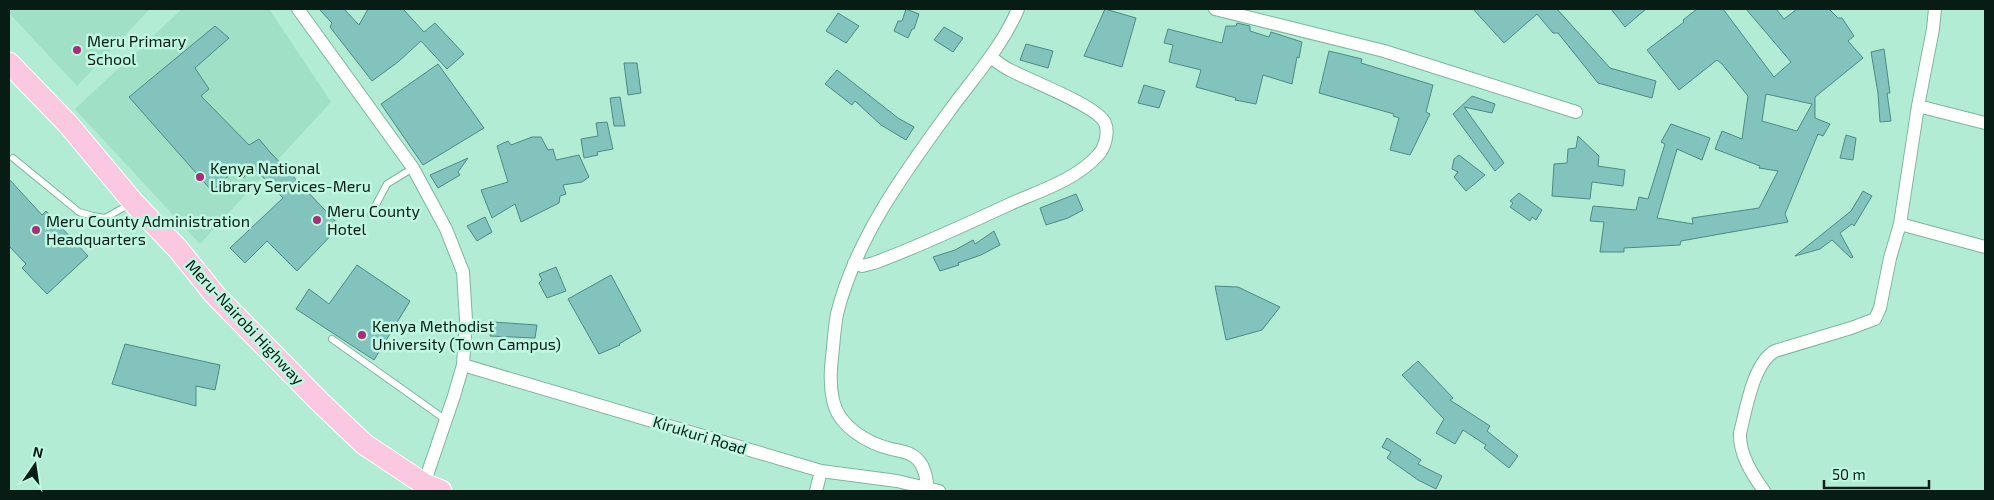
<svg xmlns="http://www.w3.org/2000/svg" width="1994" height="500" viewBox="0 0 1994 500" font-family="'Exo 2',sans-serif">
<style>
.built{fill:#9fe0c6}
.building{fill:#83c3bd;stroke:#4c8b85;fill-rule:evenodd}
.lines{fill:none;stroke-linecap:round;stroke-linejoin:round}
.service-casing{stroke:#7eb5a0;stroke-width:8}
.minor-casing{stroke:#7eb5a0;stroke-width:14}
.trunk-casing{stroke:#fff;stroke-width:23}
.service{stroke:#fff;stroke-width:6}
.minor{stroke:#fff;stroke-width:12}
.trunk{stroke:#fac8e0;stroke-width:21}
.poi-dot{fill:#ab2b78;stroke:#bff9e2;stroke-width:2}
.labels{text-anchor:middle;stroke-width:5;stroke-linejoin:round;paint-order:stroke}
.poi-label{font-size:16px;fill:#061c15;stroke:#bff9e2;text-anchor:start}
.street-label{font-size:16px;fill:#061c15;stroke:#bff9e2}
</style>
<rect width="100%" height="100%" fill="#b3ecd5"/>
<path class="built" d="M9,9H150L77,86L9,13Z
M182,9H269L331,102L200,244L75,109Z"/>
<path class="building" d="M319,9H344L359,25L368,9H403L424,32L435,23L464,54L447,69L421,41L398,62L372,81L330,27L332,23Z
M906,9L919,14L914,29H912L908,38L894,31L898,21H902Z
M1105,9L1136,18L1122,67L1084,56Z
M1473,9H1557L1610,68L1656,81L1652,98L1598,83L1558,33H1553L1537,14L1504,43Z
M1611,9H1646L1625,27Z
M1697,9H1723L1774,77L1791,62L1746,9H1776L1784,19L1797,9H1829L1838,18H1842L1854,36L1848,41L1863,58L1815,97V118L1830,124L1823,136L1818,134L1785,214L1788,222L1681,241L1680,245L1624,248V252H1600L1604,222L1590,221L1593,206L1636,210L1639,197L1648,199L1665,144L1661,142L1671,124L1710,138L1702,160L1677,149L1657,218L1693,224L1692,218L1759,208L1778,171L1759,168L1760,166L1715,149L1722,131L1742,139L1748,96L1722,64L1717,60L1679,90L1647,50L1684,22L1683,20ZM1766,94L1812,104L1797,131L1762,121Z
M838,13L859,26L846,43L826,31Z
M1237,23L1250,26V31L1269,37L1271,32L1302,42L1299,58L1297,57L1292,84L1263,75L1256,104L1235,100L1236,98L1196,87L1201,70L1169,62L1173,45L1164,43L1168,29L1222,43L1226,26H1236Z
M215,26L229,38L195,68L209,89L201,96L249,145L259,139L270,152L340,226L297,271L267,241L245,263L230,248L283,198L254,168L243,178L234,171L212,191L129,97Z
M944,27L963,38L953,52L934,40Z
M1026,44L1053,51L1048,68L1020,60Z
M1884,49L1890,93H1887L1891,121L1880,122L1878,93L1871,52Z
M1329,51L1362,59L1361,63L1433,85L1426,112L1430,114L1410,155L1390,150L1399,118L1393,116L1394,114L1319,93Z
M624,63H637L641,93L628,95Z
M438,64L484,128L423,165L381,104Z
M837,70L898,118L914,127L906,140L881,125L855,101L852,105L825,84Z
M1144,85L1165,91L1159,108L1138,103Z
M1472,96L1495,104L1492,113L1464,107L1504,163L1495,171L1453,114Z
M620,97L625,126H614L610,98Z
M607,122L613,149L597,152L598,155L584,158L581,139L598,136L596,123Z
M1846,135L1856,138L1853,160L1840,158Z
M1578,136L1599,156L1598,166L1625,170L1623,186L1592,182L1590,199L1552,196L1554,164L1567,163L1568,149L1576,148Z
M532,137H541L548,150L553,149L556,160L579,155L589,177L582,182L563,185L566,194L560,196L559,203L521,222L515,204L492,218L481,190L508,182L497,146L508,141L511,145Z
M1459,155L1485,175L1466,191L1454,177L1458,172L1452,169L1454,159Z
M468,158L458,172L460,175L438,188L430,175Z
M9,179L42,215L46,211L88,256L47,294L22,268L26,264L9,246Z
M1863,191L1872,196L1854,226L1852,224L1840,233L1853,257L1851,258L1832,240L1820,249L1795,256L1851,211Z
M1519,193L1542,210L1536,220L1532,217L1530,221L1510,207L1513,203L1510,201Z
M1076,194L1083,210L1068,218L1046,225L1040,208Z
M485,217L492,232L477,241L467,226Z
M994,231L1000,245L981,255L958,263L959,265L940,271L933,257L955,250L973,240L975,244Z
M357,265L410,301L374,360L296,309L309,289L329,304Z
M556,267L566,291L547,298L539,283L542,280L539,274Z
M611,275L641,331L619,344L620,345L599,354L568,299Z
M1215,286L1238,287L1280,307L1262,330L1226,340Z
M493,322L537,325L535,338L490,336Z
M125,344L220,365L215,390L196,386V406L112,384Z
M1418,361L1453,398L1450,400L1490,426L1487,431L1518,456L1509,468L1484,448L1486,445L1463,430L1455,444L1436,433L1444,419L1402,375Z
M1387,438L1421,460L1418,464L1442,476L1436,489L1418,480L1387,458L1391,452L1382,447Z"/>
<g class="lines">
<g class="service-casing">
<path id="service" d="M13,158L79,212L93,216L105,218L130,204
M371,214L387,184L413,168
M332,339L446,420"/>
</g>
<g class="minor-casing">
<path id="minor" d="M298,9L413,168L446,229L463,272L466,320L463,365L454,396L424,484
M1215,9L1384,51L1576,112
M1935,9L1933,29L1918,106L1985,123
M1918,106L1900,224L1985,247
M854,263L862,266L874,263C920,246 965,225 1010,204C1039,191 1076,180 1098,155C1105,148 1109,132 1105,123C1098,106 1028,80 1010,70C1003,67 997,62 991,57
M463,365L821,471L897,481L939,491
M928,488C926,478 925,467 918,460C911,452 900,451 891,449C867,443 838,426 833,400C829,382 831,366 833,348C834,336 835,324 837,314C856,237 907,169 953,106C976,75 1003,45 1018,9
M816,491L821,471
M1764,491C1752,474 1739,454 1740,433C1746,410 1753,363 1775,351L1851,328L1875,319L1880,308L1890,258L1900,224"/>
</g>
<g class="trunk-casing">
<path id="trunk" d="M9,63L68,124L133,202L178,249L215,295L319,401L364,444L424,484L441,491"/>
</g>
<use href="#service" class="service"/>
<use href="#minor" class="minor"/>
<use href="#trunk" class="trunk"/>
</g>
<g class="poi-dot">
<circle cx="77" cy="50" r="5"/>
<circle cx="200" cy="177" r="5"/>
<circle cx="317" cy="220" r="5"/>
<circle cx="36" cy="230" r="5"/>
<circle cx="362" cy="335" r="5"/>
</g>
<g class="labels">
<g class="poi-label">
<text x="87" y="47">Meru Primary<tspan x="87" dy="18">School</tspan></text>
<text x="210" y="174">Kenya National<tspan x="210" dy="18">Library Services-Meru</tspan></text>
<text x="327" y="217">Meru County<tspan x="327" dy="18">Hotel</tspan></text>
<text x="46" y="227">Meru County Administration<tspan x="46" dy="18">Headquarters</tspan></text>
<text x="372" y="332">Kenya Methodist<tspan x="372" dy="18">University (Town Campus)</tspan></text>
</g>
<g class="street-label">
<text transform="translate(245 322) rotate(47)" y="6">Meru-Nairobi Highway</text>
<text transform="translate(700 435) rotate(17)" y="6">Kirukuri Road</text>
</g>
</g>
<rect width="1994" height="500" fill="none" stroke="#061c15" stroke-width="20"/>
<g transform="translate(35 465) rotate(13)" stroke="#bff9e2" stroke-width="4" paint-order="stroke">
<path d="M0-4L9 19L0 12L-9 19Z" fill="#061c15"/>
<text y="-8" font-size="14" font-weight="bold" text-anchor="middle" fill="#061c15">N</text>
</g>
<path d="M1824 480v8h105v-8" fill="none" stroke="#061c15" stroke-width="2.5"/>
<text x="1832" y="480" font-size="15" fill="#061c15" stroke="#bff9e2" stroke-width="4" paint-order="stroke">50 m</text>
</svg>
